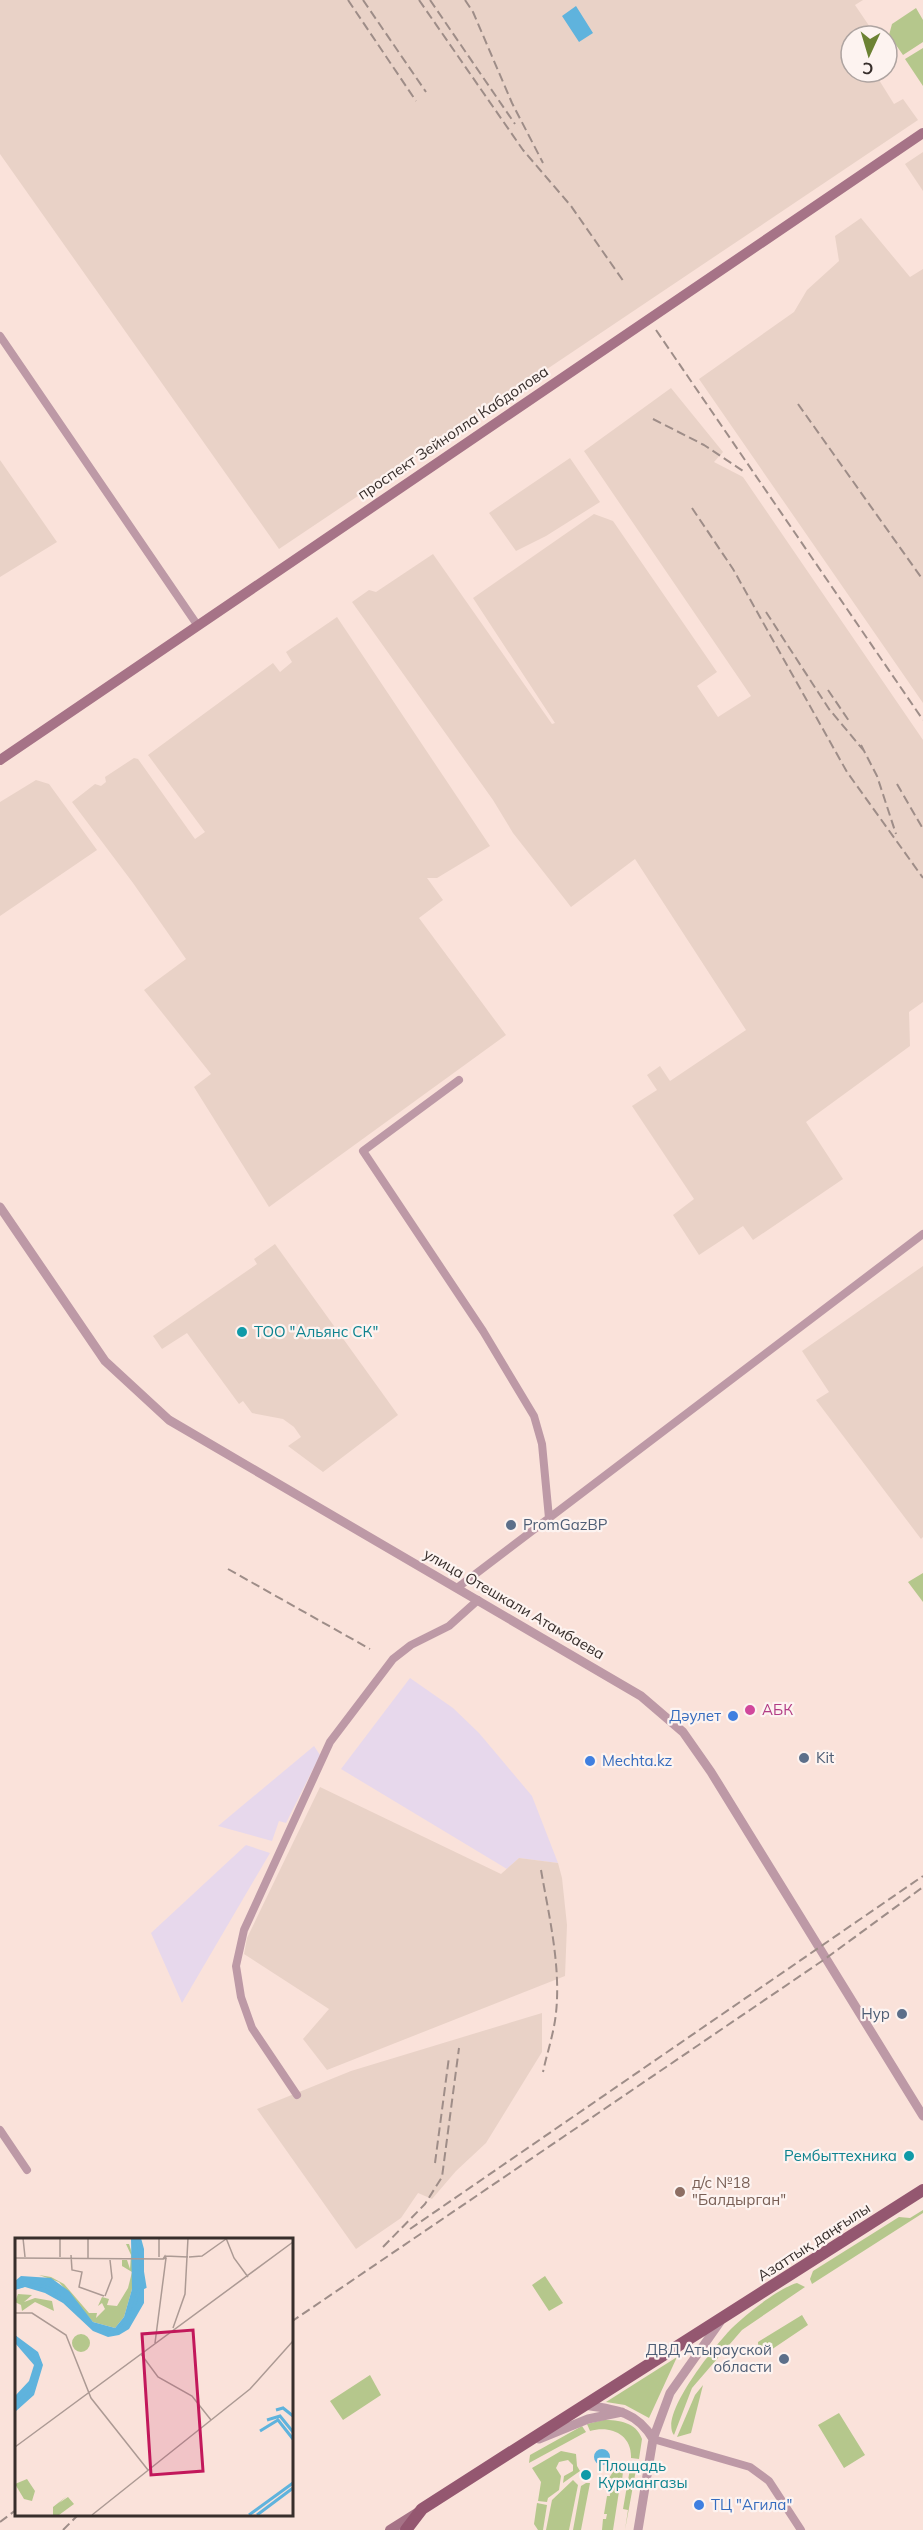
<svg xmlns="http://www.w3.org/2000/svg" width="923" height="2530" viewBox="0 0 923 2530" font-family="Mulish,sans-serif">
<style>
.commercial{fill:#e7d8ec}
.industrial{fill:#e9d2c7}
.green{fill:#b5c78c}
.water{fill:#5fb3dd}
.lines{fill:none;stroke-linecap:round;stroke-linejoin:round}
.minor{stroke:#bd99a6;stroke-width:8}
.tertiary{stroke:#bd99a6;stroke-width:9}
.secondary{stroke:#a67387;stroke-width:10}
.primary{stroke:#945770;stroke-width:12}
.rail{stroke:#9e8d88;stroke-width:2;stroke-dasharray:9 4.5;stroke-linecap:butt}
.culture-dot{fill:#0f9aa8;stroke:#fdf3f0;stroke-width:2}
.service-dot{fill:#5c6f8a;stroke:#fdf3f0;stroke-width:2}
.hotel-dot{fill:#d1479c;stroke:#fdf3f0;stroke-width:2}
.shop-dot{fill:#3f7fe0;stroke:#fdf3f0;stroke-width:2}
.education-dot{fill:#8d6e63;stroke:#fdf3f0;stroke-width:2}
.labels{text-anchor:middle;stroke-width:4.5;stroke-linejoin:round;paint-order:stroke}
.street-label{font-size:15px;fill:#372e2b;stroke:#fdf3f0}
.culture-label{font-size:15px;fill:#0d838f;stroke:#fdf3f0;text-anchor:start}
.service-label{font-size:15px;fill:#4e5e75;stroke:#fdf3f0;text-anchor:start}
.hotel-label{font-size:15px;fill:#b23c85;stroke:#fdf3f0;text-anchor:start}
.shop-label{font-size:15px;fill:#366cbe;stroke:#fdf3f0;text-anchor:start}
.education-label{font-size:15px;fill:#785e54;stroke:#fdf3f0;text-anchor:start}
.inset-river{fill:none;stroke:#5fb3dd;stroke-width:3}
.inset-road{fill:none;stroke:#ac9a94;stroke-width:1.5}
.view{fill:#c2185b;fill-opacity:0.15;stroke:#c2185b;stroke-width:3}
.inset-edge{fill:none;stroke:#372e2b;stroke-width:3}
</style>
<rect width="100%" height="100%" fill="#fae2da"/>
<path class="commercial" d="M410,1678L453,1708L479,1733L532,1796L558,1863L519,1858L507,1869L341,1769Z
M314,1746L320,1755L286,1823L279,1821L272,1841L218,1826Z
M246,1845L270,1853L182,2003L151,1933Z"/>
<path class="industrial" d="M0,0H863L855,5L876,36H851V72H874L894,104L903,99L918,120L279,549L0,154Z
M923,152V191L905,164Z
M861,218L910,277L923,269V703L699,379L794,312L807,290L839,261L835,236Z
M671,388L723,452L714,462L743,477L923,740V1002L909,1012L910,1046L806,1122L843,1179L753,1240L743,1226L699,1255L673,1215L694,1199L632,1106L657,1090L647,1075L660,1066L670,1081L746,1030L635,859L571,907L513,833L493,800L352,602L369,590L376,592L433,554L552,724L555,723L473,598L594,514L613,521L717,672L697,686L718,717L751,696L584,451Z
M570,458L600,502L546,536L516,551L489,513Z
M0,460L57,542L0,577Z
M337,617L490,846L437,878H427L443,900L419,918L506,1035L269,1207L194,1087L211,1074L144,990L186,959L133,883L72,802L95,784L101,786L106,782L105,777L134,758L138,759L195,839L205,832L148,755L273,663L280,672L292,662L286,652Z
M36,780L49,784L97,850L0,916V802Z
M275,1244L398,1415L323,1472L288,1446L301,1437L294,1427L283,1419L252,1413L243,1401L239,1404L187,1333L162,1349L153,1336L257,1264L254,1259Z
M923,1266V1537L921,1539L816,1400L829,1392L802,1351Z
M320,1787L501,1874L519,1858L558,1863L562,1878L567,1925L565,1976L327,2070L303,2039L329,2009L244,1954L247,1938Z
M542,2013V2052L486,2143L456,2171L432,2199L418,2193L401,2218L356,2249L257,2109L351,2071Z"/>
<path class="green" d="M916,8L923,20V42L903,55L889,35L892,24Z
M923,48V86L905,59Z
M923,1573V1602L908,1582Z
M923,2210V2213L812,2284L810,2279L813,2271L899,2217L910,2218Z
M545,2276L563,2303L549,2311L532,2285Z
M797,2283L805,2287L742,2330L692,2388L674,2435C658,2415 717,2343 732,2328C746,2314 779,2288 797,2283Z
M802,2315L808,2325L762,2356L758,2351V2342Z
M677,2357L649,2418L625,2405L606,2402Z
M370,2375L381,2395L343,2420L330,2401Z
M703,2385L691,2433L677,2437L695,2395Z
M839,2413L865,2455L844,2468L818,2425Z
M603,2420C619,2420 636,2422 642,2439L639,2459L631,2458C632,2434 610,2425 590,2431L587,2424Z
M582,2426L586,2432L529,2463L530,2455Z
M561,2451L576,2454L577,2466L580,2471L563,2483L564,2476L573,2471V2465L568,2460L559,2462L556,2468L561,2476L559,2490L548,2498L547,2502L538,2501L541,2482L532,2468Z
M619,2463L624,2464L622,2480L609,2478Z
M631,2463L637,2464L625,2530L628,2510L623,2509Z
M573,2480L578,2485L569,2530H546L552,2500Z
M586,2483H590L581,2530H573L581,2486Z
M609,2483L620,2485L613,2530H602L603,2519H606L607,2514H604L607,2496H610Z
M537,2503L547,2505L543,2530H538L534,2524Z"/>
<path class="water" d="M576,6L593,33L579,42L562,16Z
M594 2457a8 8 0 1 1 16 0a8 8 0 1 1-16 0Z"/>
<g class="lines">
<path class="minor" d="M0,336L198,626
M459,1080L363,1151L483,1331L534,1416L542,1444L549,1518
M457,1588L923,1234
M297,2095L252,2028L241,1997L236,1966L244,1930L330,1742L393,1659L411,1645L449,1626L478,1600
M0,2130L27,2170
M653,2439L750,2467L769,2481L801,2530"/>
<path class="tertiary" d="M0,1207L105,1361L169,1420L641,1696L683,1732L711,1772L923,2116
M584,2405C614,2409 637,2411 653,2439
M539,2439L588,2419L622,2412
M638,2530L653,2439L670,2393L720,2322"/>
<path class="secondary" d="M0,760L923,133
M390,2530L417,2513"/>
<path class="primary" d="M406,2530L422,2509L486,2468L923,2190"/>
<path class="rail" d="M348,0L416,101
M363,0L426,92
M419,0L523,150L571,206L624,282
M430,0L515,124
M465,0L473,12L512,103L543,163
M656,330L923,720
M798,404L923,580
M653,419L704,445L743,471
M692,508L733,569L847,772L923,878
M766,612L829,709L865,752
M828,690L849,721
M861,745L877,776L896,834
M897,784L923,829
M228,1569L370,1649
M541,1870C549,1916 561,1966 556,2013C554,2033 547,2053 543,2072
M435,2163L449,2057
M410,2229L923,1876
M383,2247L425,2204L442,2177L459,2048
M291,2322L825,1959L923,1887
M0,2522L16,2510
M63,2530L79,2514"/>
</g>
<g class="culture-dot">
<circle cx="242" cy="1332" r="6"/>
<circle cx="909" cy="2156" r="6"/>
<circle cx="586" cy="2475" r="6"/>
</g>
<g class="service-dot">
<circle cx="511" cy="1525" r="6"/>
<circle cx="804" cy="1758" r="6"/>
<circle cx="902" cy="2014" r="6"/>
<circle cx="784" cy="2359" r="6"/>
</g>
<circle class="hotel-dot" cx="750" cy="1710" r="6"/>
<g class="shop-dot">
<circle cx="733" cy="1716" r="6"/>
<circle cx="590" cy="1761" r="6"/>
<circle cx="699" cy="2505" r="6"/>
</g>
<circle class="education-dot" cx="680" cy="2192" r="6"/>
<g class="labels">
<g class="street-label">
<text transform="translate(453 433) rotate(-34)" y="5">проспект Зейнолла Кабдолова</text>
<text transform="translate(514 1604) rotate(30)" y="5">улица Отешкали Атамбаева</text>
<text transform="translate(814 2242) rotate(-33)" y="5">Азаттық даңғылы</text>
</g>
<g class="culture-label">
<text x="254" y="1337">ТОО "Альянс СК"</text>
<text x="897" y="2161" text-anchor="end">Рембыттехника</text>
<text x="598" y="2471">Площадь<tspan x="598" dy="17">Курмангазы</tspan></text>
</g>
<g class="service-label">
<text x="523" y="1530">PromGazBP</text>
<text x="816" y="1763">Kit</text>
<text x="890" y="2019" text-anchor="end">Нур</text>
<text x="772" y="2355" text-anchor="end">ДВД Атырауской<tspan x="772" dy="17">области</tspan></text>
</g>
<g class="hotel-label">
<text x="762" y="1715">АБК</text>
</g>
<g class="shop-label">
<text x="721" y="1721" text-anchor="end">Дәулет</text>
<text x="602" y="1766">Mechta.kz</text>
<text x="711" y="2510">ТЦ "Агила"</text>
</g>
<g class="education-label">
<text x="692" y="2188">д/с №18<tspan x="692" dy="17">"Балдырган"</tspan></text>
</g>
</g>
<g transform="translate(15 2238)">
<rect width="278" height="278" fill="#fae2da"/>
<path d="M111,6H114L117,15V6V51L109,79L100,90L78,84L44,44L24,37L36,39L49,46L74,75H82L81,80L90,71L87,65L83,68L87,59L94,61L92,67L102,68L113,50L117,34L107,28V22H112L115,31L116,17ZM3,56L17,57L9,64L20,60L37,63L39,73L20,64L7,73L6,67L0,64ZM57 105a9 9 0 1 1 18 0a9 9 0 1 1-18 0ZM12,241L20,253L17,263L9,261L0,246ZM52,258L44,265L53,259L59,266L44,277H38V269Z" fill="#b5c78c"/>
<path d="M116,0H126L129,11V65L114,91L104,97L93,99L78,93L48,65L30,55L10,49L0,52V43L6,38L36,40L54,53L78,84L100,90L109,79L117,51ZM0,97L23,114L28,127L19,157L0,174V158L14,143L19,127L0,105Z" fill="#5fb3dd"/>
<path class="inset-river" d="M0,50L14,46L32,49L85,93L100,95L114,84L124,52L130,49L122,0M0,99L24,122L13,156L0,166M261,172L268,170L278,178M252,182L265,178L278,194M245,193L263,182L278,201M234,277L278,245M242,277L278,250"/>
<path class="inset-road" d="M8,0L10,19M45,0V19M73,0V20M144,0V19M211,0L219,20L233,39M56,17L57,32L67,34L64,49L89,58M150,18L173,19M174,19L187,18L211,1M0,20L148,21L150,18L151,20L148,21M90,58L97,40L95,22M0,75H17L51,97L76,160L133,232M158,90L170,56L173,0M140,105L151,20M126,116L143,139L177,158L196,182M0,209L278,4M77,277L235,151L278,103"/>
<path class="view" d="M178,92L188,233L136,237L127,96Z"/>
<rect width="278" height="278" class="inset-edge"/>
</g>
<g transform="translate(869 54) rotate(184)"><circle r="28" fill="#fdf3f0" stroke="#aea4a1" stroke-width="1.5"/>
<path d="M0-4.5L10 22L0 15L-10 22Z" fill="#6c8233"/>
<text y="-9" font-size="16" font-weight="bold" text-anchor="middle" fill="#372e2b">С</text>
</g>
</svg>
